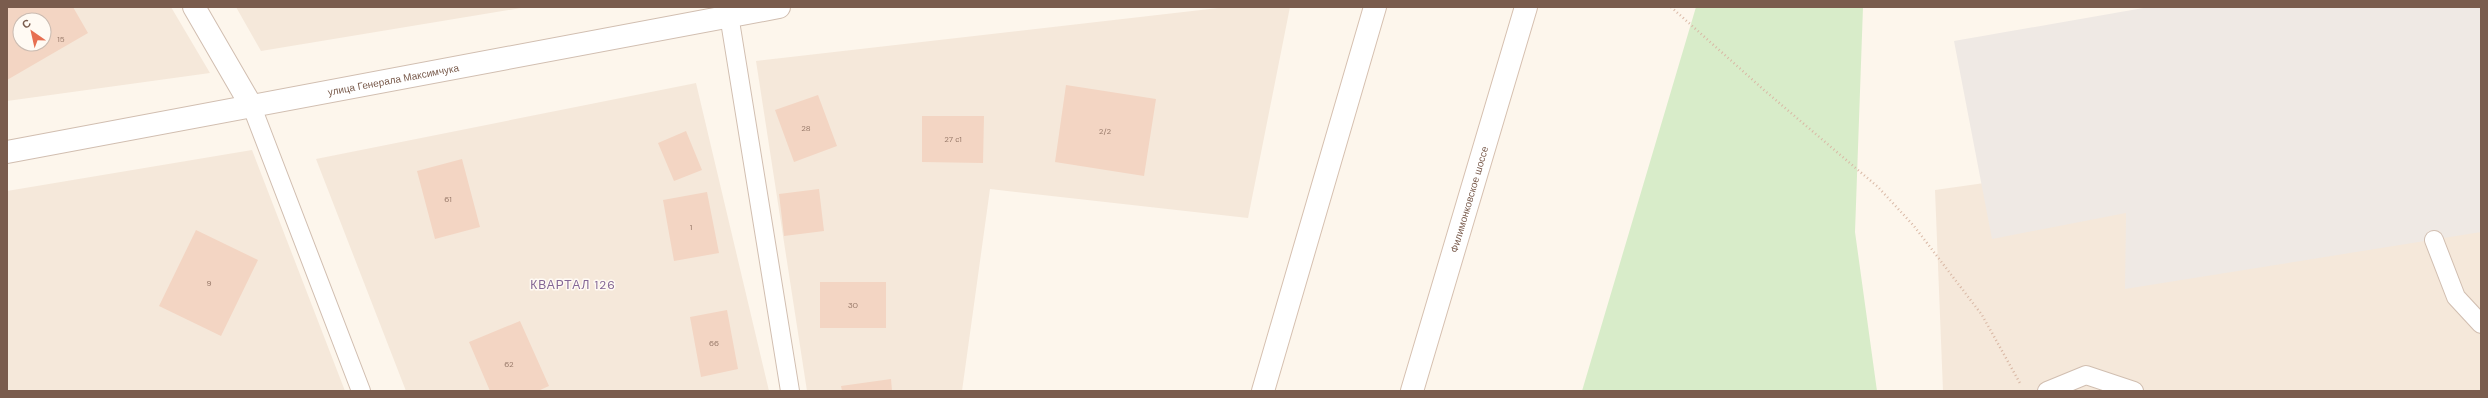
<svg xmlns="http://www.w3.org/2000/svg" width="2488" height="398" viewBox="0 0 2488 398" font-family="'DM Sans',sans-serif">
<style>
.residential{fill:#f5e8da;fill-rule:evenodd}
.industrial{fill:#efe9e4}
.green{fill:#d8ecc9}
.building{fill:#f3d5c3;fill-rule:evenodd}
.lines{fill:none;stroke-linecap:round;stroke-linejoin:round}
.lane-casing{stroke:#d1beb0;stroke-width:20}
.street-casing{stroke:#d1beb0;stroke-width:24}
.secondary-casing{stroke:#d6c0b0;stroke-width:24}
.path{stroke:#d9b8a5;stroke-width:2.5;stroke-dasharray:1 3;stroke-linecap:butt}
.lane{stroke:#fff;stroke-width:18}
.street{stroke:#fff;stroke-width:22}
.secondary{stroke:#fff;stroke-width:22}
.labels{text-anchor:middle;stroke-width:3;stroke-linejoin:round;paint-order:stroke}
.number-label{font-size:8px;fill:#987a6a}
.street-label{font-size:10px;fill:#7a5c4d;stroke:#fffaf3}
.quarter-label{font-size:12px;letter-spacing:1px;fill:#846695;stroke:#fffaf3}
</style>
<rect width="100%" height="100%" fill="#fdf6ec"/>
<path class="residential" d="M7,7H171L210,73L7,101ZM20,20H44V44H20Z
M236,7H527L261,51Z
M1227,7H1290L1248,218L990,189L962,391H807L756,61Z
M696,83L769,391H406L316,159Z
M2481,113V391H1943L1935,190Z
M252,150L345,391H7V191Z"/>
<path class="industrial" d="M2149,7H2481V232L2125,289L2126,213L1992,239L1954,41Z"/>
<path class="green" d="M1696,7H1863L1855,232L1877,391H1582Z"/>
<path class="building" d="M7,7H73L88,33L7,80ZM20,20H44V44H20Z
M1066,85L1156,99L1144,176L1055,162Z
M818,95L837,146L794,162L775,110Z
M922,116H984L983,163L922,162Z
M686,131L702,170L674,181L658,143Z
M462,159L480,227L435,239L417,171Z
M819,189L824,231L784,236L779,194Z
M707,192L719,253L674,261L663,200Z
M196,230L258,260L221,336L159,306Z
M820,282H886V328H820Z
M727,310L738,369L701,377L690,317Z
M520,321L549,386L538,391H490L469,342Z
M891,379L892,391H842L841,386Z"/>
<g class="lines">
<g class="lane-casing">
<path id="lane" d="M729,15L790,391
M252,107L361,391
M2434,240L2456,297L2481,324
M2047,391L2086,375L2134,391"/>
</g>
<g class="street-casing">
<g id="street">
<path d="M194,7L252,107"/>
<path id="s1" d="M7,152L779,7"/>
</g>
</g>
<g class="secondary-casing">
<g id="secondary">
<path d="M1263,391L1375,7"/>
<path id="s2" d="M1412,391L1526,7"/>
</g>
</g>
<path class="path" d="M1671,7L1764,90L1878,187L1914,226L1982,315L2021,385"/>
<use href="#lane" class="lane"/>
<use href="#street" class="street"/>
<use href="#secondary" class="secondary"/>
</g>
<g class="labels">
<g class="number-label">
<text x="61" y="42">15</text>
<text x="806" y="131">28</text>
<text x="1105" y="134">2/2</text>
<text x="953" y="142">27 с1</text>
<text x="448" y="202">61</text>
<text x="691" y="230">1</text>
<text x="209" y="286">9</text>
<text x="853" y="308">30</text>
<text x="714" y="346">66</text>
<text x="509" y="367">62</text>
</g>
<g class="street-label">
<text dy="4" stroke="none"><textPath href="#s1" startOffset="393">улица Генерала Максимчука</textPath></text>
<text dy="4" stroke="none"><textPath href="#s2" startOffset="200">Филимонковское шоссе</textPath></text>
</g>
<g class="quarter-label">
<text x="573" y="289">КВАРТАЛ 126</text>
</g>
</g>
<rect width="2488" height="398" fill="none" stroke="#7a5c4d" stroke-width="16"/>
<g transform="translate(32 32) rotate(326)"><circle r="19" fill="#fffaf3" stroke="#cabbb1"/>
<path d="M0-3L7 15L0 10L-7 15Z" fill="#e76f51"/>
<text y="-6" font-size="11" font-weight="bold" text-anchor="middle" fill="#7a5c4d">С</text>
</g>
</svg>
